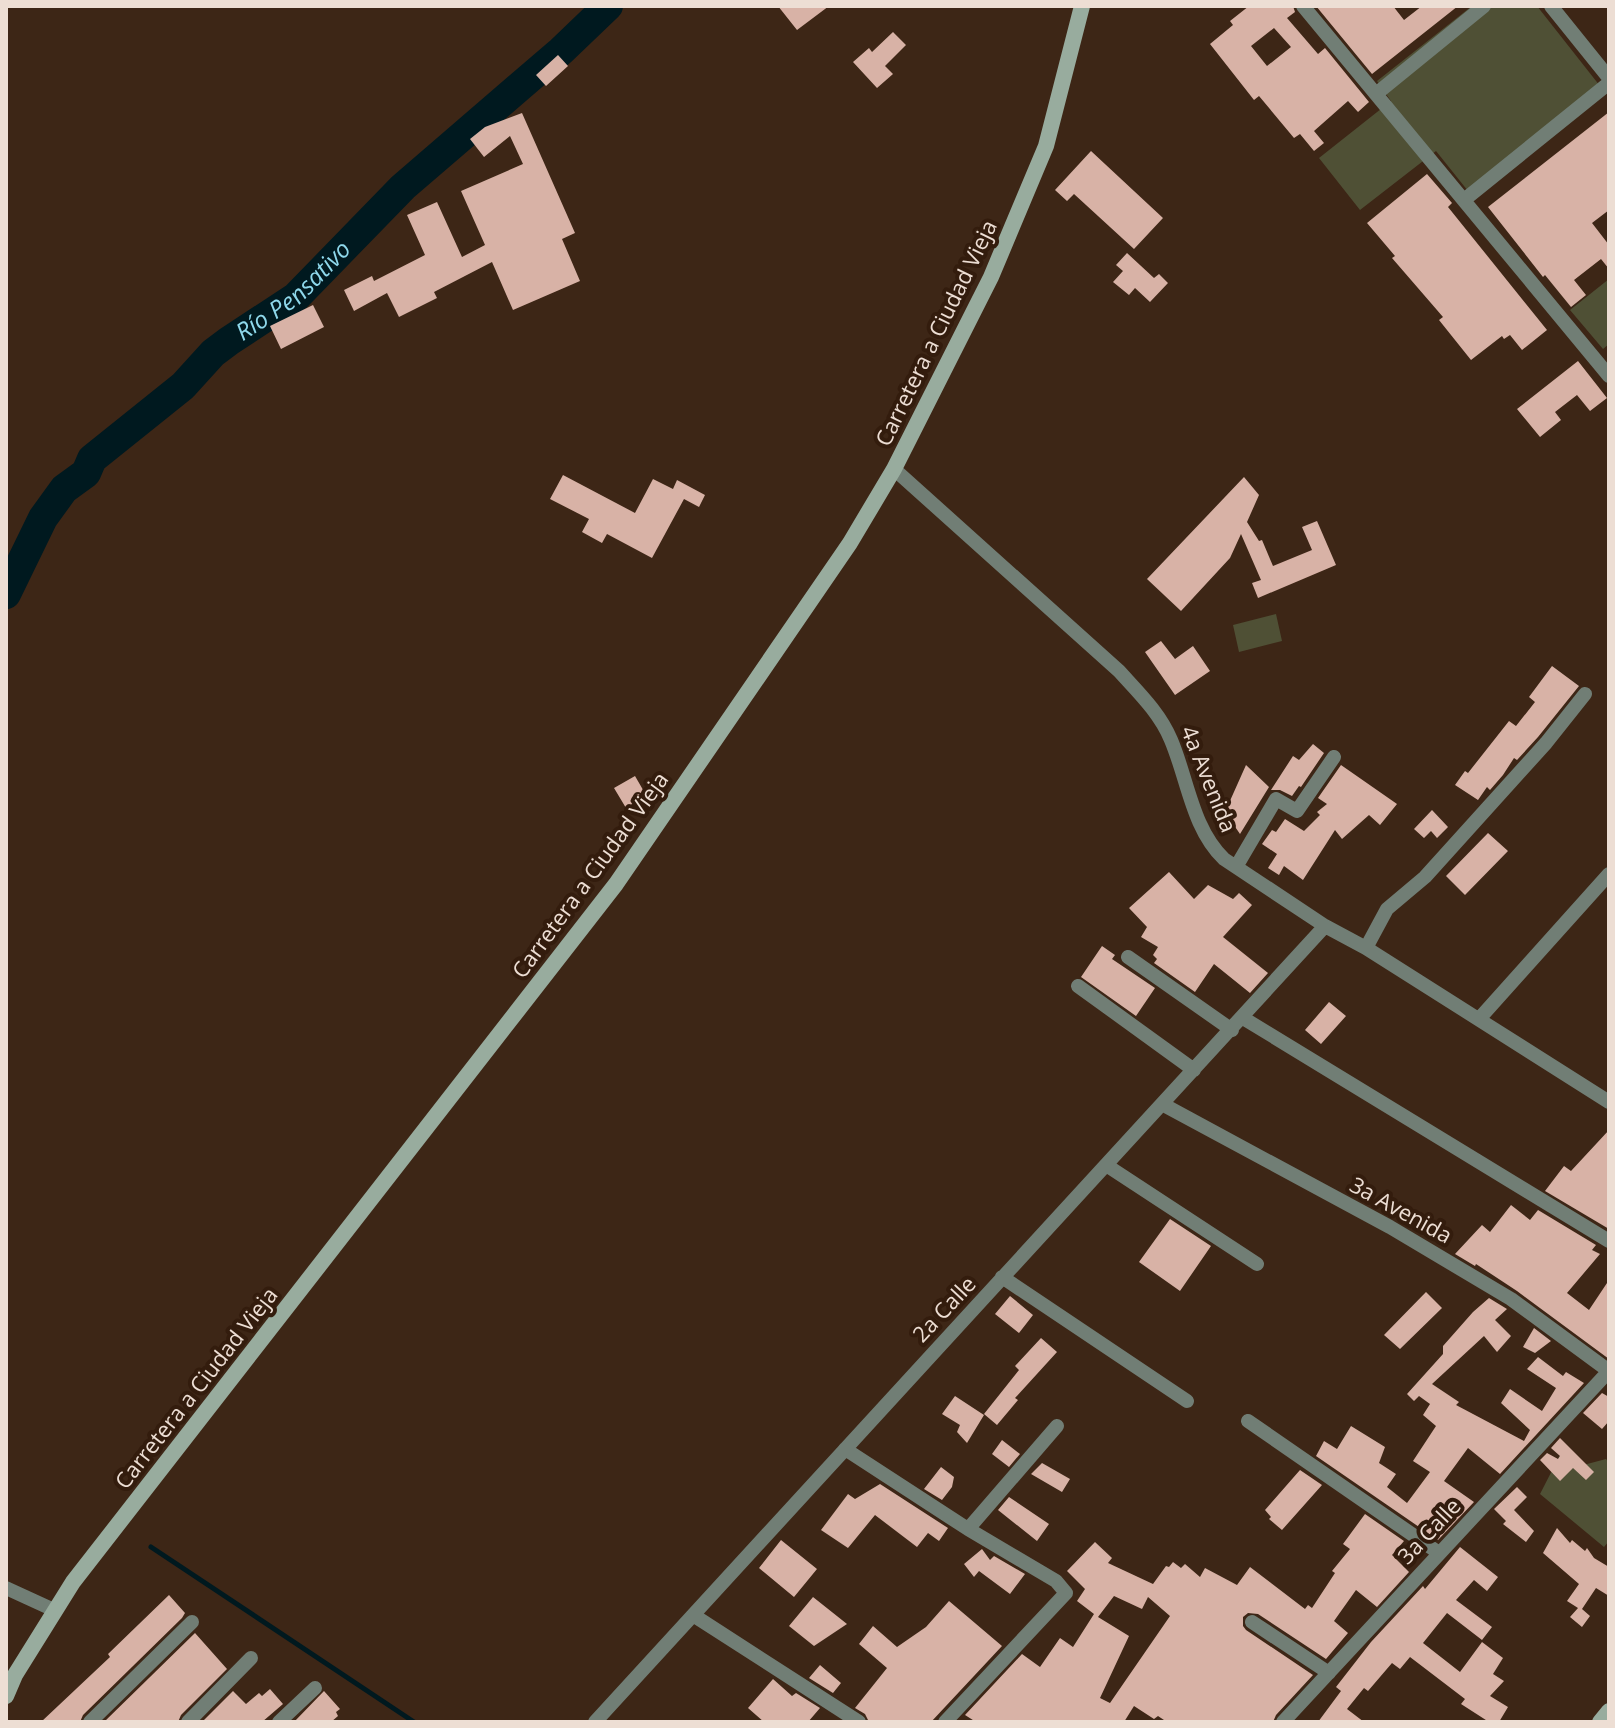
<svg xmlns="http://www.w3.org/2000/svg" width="1615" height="1728" viewBox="0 0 1615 1728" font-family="'Open Sans',sans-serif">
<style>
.green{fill:#4f5035}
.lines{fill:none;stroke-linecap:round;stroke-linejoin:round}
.stream{stroke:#00191f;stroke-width:5}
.river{stroke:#00191f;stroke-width:30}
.building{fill:#d8b2a6;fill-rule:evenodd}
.minor{stroke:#717e75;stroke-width:14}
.secondary{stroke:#98ac9e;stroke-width:16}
.labels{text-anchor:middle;stroke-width:8;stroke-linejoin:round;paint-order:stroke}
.street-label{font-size:22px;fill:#edded4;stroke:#331c0d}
.water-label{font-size:24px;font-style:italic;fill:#8ed8eb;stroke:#331c0d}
</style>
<rect width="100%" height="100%" fill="#3d2616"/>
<path class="green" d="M1472,6H1537L1600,86L1468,191L1436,151L1360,210L1319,158L1391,101L1377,81Z
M1609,279V344L1603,349L1570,310Z
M1276,614L1282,641L1239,652L1233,625Z
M1560,1455L1572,1468L1606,1459L1609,1463V1541L1604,1547L1540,1494Z"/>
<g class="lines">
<path class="stream" d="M151,1547L414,1722"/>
<path class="river" id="s1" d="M6,594L43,518L64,489L86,473L92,459L183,386L213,353L229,341L296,297L403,187L561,51L608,6"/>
</g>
<path class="building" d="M778,6H829L797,30Z
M1249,6H1293L1295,12L1287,18L1318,54L1325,48L1369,102L1358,112L1348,101L1314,131L1324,143L1314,151L1300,134L1294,138L1259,96L1254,100L1210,44L1233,25L1230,21ZM1274,28L1291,47L1267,66L1251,46Z
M1316,6H1393L1404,20L1422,6H1458L1372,74Z
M893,32L906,45L885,66L893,74L877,88L853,62L869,48L872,52Z
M558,55L568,66L546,86L536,75Z
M1609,112V210L1592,223L1609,245V269L1601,259L1574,280L1586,295L1571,307L1545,275L1543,277L1488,207Z
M522,113L575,233L562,239L580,281L513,310L492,262L434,292L437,298L399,317L387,293L354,311L344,290L372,276L374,281L425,255L407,215L437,202L462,257L485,245L461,191L523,164L510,136L484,157L470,139L485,127Z
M1091,151L1163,218L1134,249L1074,194L1067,201L1055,190Z
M1427,174L1452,203L1448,207L1547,330L1522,350L1510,335L1504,339L1502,336L1471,360L1439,320L1443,317L1392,258L1395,256L1367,223Z
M1127,253L1154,278L1159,274L1168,283L1150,302L1135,288L1129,295L1113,282L1123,271L1116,265Z
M313,305L324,327L281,349L270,326Z
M1578,361L1607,398L1590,411L1577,395L1555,412L1561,420L1540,437L1517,409Z
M563,475L635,513L653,479L673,489L677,480L705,495L699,507L684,499L652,558L607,534L602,543L582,532L589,519L550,499Z
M1244,477L1259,495L1247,522L1259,541L1262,540L1273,566L1312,550L1302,527L1317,521L1336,565L1258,598L1252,583L1261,580L1241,534L1230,558L1181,611L1147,579Z
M1161,641L1175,659L1193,646L1210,671L1175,695L1145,652Z
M1552,666L1579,686L1538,737L1517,760L1514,758L1503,775L1490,790L1487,787L1478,800L1455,785L1465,771L1468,773L1509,721L1516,726L1535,702L1529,697Z
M1313,744L1324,753L1301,787L1299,786L1292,796L1280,790H1271L1293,756L1299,760Z
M1246,765L1269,787L1240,834L1225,812Z
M1341,765L1397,804L1380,825L1369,815L1342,839L1335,830L1303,880L1284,866L1279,875L1268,868L1277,854L1262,844L1272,830L1276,832L1285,819L1304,831L1320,815L1317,812L1327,804L1318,798Z
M635,776L646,795L626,808L614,788Z
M1432,810L1448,827L1437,838L1431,831L1424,838L1414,829Z
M1488,833L1508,851L1465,895L1446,876Z
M1169,872L1194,899L1208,885L1233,899L1239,893L1252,905L1223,937L1268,973L1250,993L1214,964L1195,992L1154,963L1157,959L1153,955L1158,947L1141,937L1147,927L1129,908Z
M1102,946L1115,955L1112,959L1155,988L1136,1016L1081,977Z
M1329,1002L1346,1016L1321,1044L1305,1030Z
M1609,1130V1229L1545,1191L1564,1166L1571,1171Z
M1511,1205L1530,1220L1538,1210L1596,1245L1592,1250L1600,1254L1567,1293L1589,1310L1609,1280V1359L1517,1291L1476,1264L1475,1266L1455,1254L1482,1225L1490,1232Z
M1170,1219L1211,1246L1180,1291L1139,1262Z
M1426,1292L1442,1308L1400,1349L1384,1335Z
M1010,1296L1033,1315L1019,1333L995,1314Z
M1489,1298L1507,1309L1495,1320L1511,1336L1497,1352L1484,1336L1432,1384L1459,1402L1456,1405L1524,1441L1530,1430L1501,1403L1510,1389L1542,1411L1556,1388L1527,1369L1538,1357L1563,1376L1566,1372L1584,1383L1500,1474L1468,1448L1444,1481L1474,1502L1438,1540L1316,1456L1324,1441L1337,1449L1351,1426L1385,1447L1379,1463L1396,1474L1387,1487L1407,1503L1430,1472L1413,1461L1436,1426L1423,1415L1430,1404L1419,1396L1414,1401L1407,1394L1443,1354V1346L1473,1312Z
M1534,1328L1551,1341L1535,1353L1523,1347Z
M1041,1338L1057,1352L1015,1398L1018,1400L997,1425L984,1414L1019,1370L1015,1366Z
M1602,1393L1609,1397V1421L1602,1429L1583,1413Z
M955,1396L984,1415L967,1443L957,1432L960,1425L942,1414Z
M1560,1438L1594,1472L1586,1480L1573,1468L1560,1481L1540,1460L1547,1453L1558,1459L1560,1456L1551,1448Z
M1002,1440L1020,1454L1009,1467L992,1454Z
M1042,1463L1070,1479L1062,1492L1031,1474Z
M941,1467L954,1477L952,1487L942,1500L924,1489Z
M1300,1470L1322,1485L1282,1530L1269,1519L1271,1517L1265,1510Z
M880,1484L948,1528L939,1541L928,1533L917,1547L875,1515L848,1548L821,1530L848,1494L855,1499Z
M1517,1487L1527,1497L1514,1510L1534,1531L1526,1542L1503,1524L1506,1521L1494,1509Z
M1009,1497L1049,1524L1037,1541L998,1510Z
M1365,1514L1404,1541L1392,1555L1409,1572L1377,1607L1356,1590L1334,1621L1348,1633L1326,1659L1258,1614L1248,1613L1243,1617V1626L1246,1630L1313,1675L1276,1715L1273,1722H1167L1158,1716L1154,1719L1134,1706L1124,1722H976L965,1715L1022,1654L1040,1667L1060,1638L1073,1647L1094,1614L1077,1601L1085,1589L1067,1571L1095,1542L1112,1558L1108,1563L1153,1584L1166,1566L1169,1567L1173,1562L1181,1568L1185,1564L1200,1577L1205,1568L1237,1585L1250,1567L1305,1609L1308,1605L1312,1608L1335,1573L1332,1571L1350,1549L1343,1544ZM1114,1596L1142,1609L1148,1597L1170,1616L1110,1703L1100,1698L1129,1636L1098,1617Z
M1557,1528L1570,1543L1572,1540L1585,1551L1587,1548L1594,1558L1609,1567V1596L1596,1588L1582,1609L1590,1616L1582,1627L1570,1617L1578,1608L1567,1601L1579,1584L1543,1553Z
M781,1540L817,1569L794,1597L759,1568Z
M1460,1547L1498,1577L1487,1591L1474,1580L1456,1600L1492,1627L1482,1640L1447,1613L1423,1643L1460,1672L1482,1642L1503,1658L1493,1674L1504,1681L1490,1696L1508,1707L1499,1722H1489L1461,1704L1465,1699L1410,1657L1400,1669L1392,1663L1368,1691L1364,1688L1347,1709L1364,1722H1318L1341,1691L1336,1687L1371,1642L1423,1586L1425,1589Z
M982,1549L990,1560L994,1556L1025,1574L1010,1594L979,1571L974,1577L964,1564Z
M169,1595L185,1613L182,1618L83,1715L80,1722H41L110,1657L108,1654Z
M813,1597L847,1624L814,1646L789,1626Z
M949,1601L1002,1646L931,1722H869L865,1714L855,1708L887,1668L859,1644L873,1626L897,1647L926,1627Z
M195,1633L227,1669L181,1715L178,1722H104Z
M820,1665L841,1683L833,1693L809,1678Z
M773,1679L792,1696L796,1693L820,1708L808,1722H764L748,1708Z
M270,1689L283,1704L262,1722H202L233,1691L246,1704L259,1693L262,1696Z
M324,1691L340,1709L336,1712L338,1716L331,1722H294Z"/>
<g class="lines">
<path class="minor" d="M1303,6L1609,376
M1551,6L1609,78
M1376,94L1484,6
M1464,200L1609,83
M894,469L1119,671C1138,692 1160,713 1171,740C1188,780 1192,828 1224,859L1325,926L1366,948L1609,1102
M1236,867L1276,799L1297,811L1334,757
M1366,948L1387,909L1425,877L1546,743L1585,694
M1128,957L1232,1030
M1078,986L1194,1070
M1243,1018L1609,1241
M1479,1019L1609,874
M1162,1104L1390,1227L1511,1299L1609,1371
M1106,1165L1257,1264
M1002,1277L1187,1401
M1248,1421L1439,1553
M845,1449L968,1529L1056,1581L1066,1593L945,1722
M968,1529L1057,1426
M6,1588L54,1610
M693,1615L859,1722
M1252,1622L1329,1673
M90,1722L192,1622
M188,1722L251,1658
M279,1722L315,1688
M595,1722L1325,926
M1283,1722L1609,1371"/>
<path class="secondary" d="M6,1696L15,1675L73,1582L616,884L850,543L894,469L991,277L1046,146L1082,6
M1600,1722L1609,1711"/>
</g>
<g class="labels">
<g class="street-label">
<text transform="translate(936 333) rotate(-64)" y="8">Carretera a Ciudad Vieja</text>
<text transform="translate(1209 779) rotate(68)" y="8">4a Avenida</text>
<text transform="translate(590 875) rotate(-54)" y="8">Carretera a Ciudad Vieja</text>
<text transform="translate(1401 1210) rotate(29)" y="8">3a Avenida</text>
<text transform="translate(944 1309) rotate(-47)" y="8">2a Calle</text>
<text transform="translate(196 1388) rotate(-52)" y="8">Carretera a Ciudad Vieja</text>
<text transform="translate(1429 1531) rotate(-47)" y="8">3a Calle</text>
</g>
<g class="water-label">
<text dy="8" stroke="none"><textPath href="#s1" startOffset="426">Río Pensativo</textPath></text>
</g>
</g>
<rect width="1615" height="1728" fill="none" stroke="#edded4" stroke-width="16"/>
</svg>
